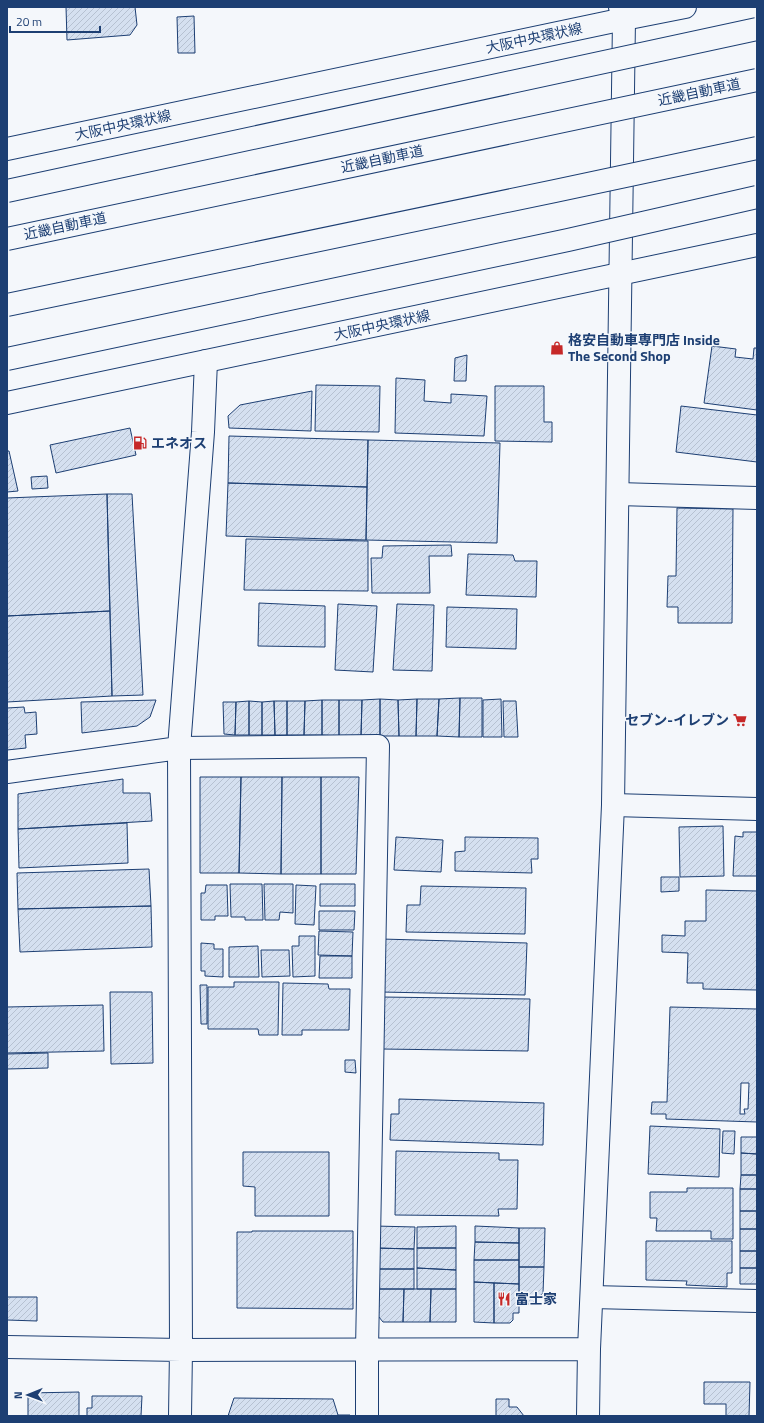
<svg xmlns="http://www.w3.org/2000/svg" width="764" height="1423" viewBox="0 0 764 1423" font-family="'Titillium Web','Noto Sans JP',sans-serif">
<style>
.building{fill:url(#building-hatch);stroke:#1d3f73;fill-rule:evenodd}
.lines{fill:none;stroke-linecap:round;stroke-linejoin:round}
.street-casing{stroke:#1d3f73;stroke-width:24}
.secondary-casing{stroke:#1d3f73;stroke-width:24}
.primary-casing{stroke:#1d3f73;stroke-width:24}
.street{stroke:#f4f7fb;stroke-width:22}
.secondary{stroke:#f4f7fb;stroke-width:22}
.primary{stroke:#f4f7fb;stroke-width:22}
.highway-bridge-casing{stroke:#1d3f73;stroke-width:24;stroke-linecap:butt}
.highway-bridge{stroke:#f4f7fb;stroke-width:22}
.labels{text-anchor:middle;stroke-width:3;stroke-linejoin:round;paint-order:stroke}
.street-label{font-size:14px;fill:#1d3f73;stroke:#f4f7fb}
.poi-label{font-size:14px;font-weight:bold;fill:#1d3f73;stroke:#f4f7fb;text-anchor:start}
</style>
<defs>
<pattern id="building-hatch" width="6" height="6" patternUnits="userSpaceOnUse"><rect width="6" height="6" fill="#d5e0f0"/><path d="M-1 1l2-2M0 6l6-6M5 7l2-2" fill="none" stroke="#b6c1d1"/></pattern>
</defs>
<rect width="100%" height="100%" fill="#f4f7fb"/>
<path class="building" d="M66,7H135L137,25L130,35L67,40Z
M194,16L195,53H178L177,17Z
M712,346L736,349L735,357L753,359L754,348H757V410L704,403Z
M467,355L466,381H454L455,358Z
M396,378L425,380L424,401L451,403V394L487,396L484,436L395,433Z
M316,385L380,386L379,432L315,431Z
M495,386H544V422H552V442L495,441Z
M312,391L311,431L229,428L228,416L240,405Z
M681,406L757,415V462L676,452Z
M130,428L136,455L56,473L50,445Z
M229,436L368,440L367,487L228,483Z
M368,440L500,443L497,543L366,540Z
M7,451H9L18,491L7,492Z
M47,476L48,488L32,489L31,477Z
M228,483L367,487L366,540L226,536Z
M107,494L110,611L7,616V498Z
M107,494H132L143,695L112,696Z
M677,508L733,509L732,623H678V607H667L668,576H676Z
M246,539L368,541V591L244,590Z
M451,545L452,556H429L430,593H372L371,558H382L383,546Z
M468,554L513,555L515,561H537L536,597L466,595Z
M259,603L325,606V647L258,646Z
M338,604L377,606L373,672L335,670Z
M397,604L434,605L432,671L393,670Z
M447,607L517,609L516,649L446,647Z
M110,611L112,696L7,702V616Z
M460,698L459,737L437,736L439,699Z
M460,698H482V737H459Z
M380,699V736H361L362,700Z
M380,699L398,700L399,736H380Z
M417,699L416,736H399L398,700Z
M417,699H439L437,736H416Z
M501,699L502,737H483V700Z
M156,700L150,717L137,726L82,733L81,702Z
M322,700V735H304L305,701Z
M322,700H339V736L322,735Z
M339,700H362L361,736H339Z
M249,701V735H235L236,702Z
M249,701L262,702V735H249Z
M274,701H287V735H275Z
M274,701L275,735H262V702Z
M287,701H305L304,735H287Z
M503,701H516L518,737H504Z
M223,702H236L235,735L224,734Z
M24,707L25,713L36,712L37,734L25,735L26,748L7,750V708Z
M200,777H241L239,873H200Z
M241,777H282L281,874L239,873Z
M282,777H321V874H281Z
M321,777H359L356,874H321Z
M123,779V793H150L152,821L18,829V794Z
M127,823L128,863L19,868L18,829Z
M723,826L724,876L680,877L679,827Z
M743,832H757V876H733L735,836L743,837Z
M396,837L443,840L441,872L394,870Z
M465,837L538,838V859H531L532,873L455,871V852L465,851Z
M149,869L151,906L18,909L17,873Z
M661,877H679V891L661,892Z
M230,884H262L263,920H245V917H231Z
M264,884H293V913L280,912L279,920H265Z
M320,884H355V906H320Z
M206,885H227L228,916H215V920H201V893H205Z
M296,885L316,886L314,925L295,924Z
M421,886L526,888L525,934L406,932L407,905H420Z
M706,890L757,891V990L703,989V983H687L688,953L662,952V935L685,936V921H706Z
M151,906L152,947L20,952L18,909Z
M319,911H355L354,930H319Z
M319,931L353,932L352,956L318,955Z
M299,936H315V976L293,977L292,946H299Z
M381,939L527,943L525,995L381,992Z
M201,943L214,944V949H223V977L205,976V971H201Z
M258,946L259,977H229V947Z
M261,950H289L290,976L262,977Z
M320,956H352V978H319Z
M234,982H279L278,1035H259L258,1029H208V987H234Z
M283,983L328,984L329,989H350L349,1030H302V1035H282Z
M200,985H207V1024H201Z
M110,992H152L153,1063L111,1064Z
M382,997L530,999L528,1051L381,1049Z
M103,1005L104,1051L7,1053V1007Z
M670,1007L757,1009V1122L666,1119V1114H651L652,1102H667ZM741,1083H749L748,1109H744L745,1114H740Z
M48,1053V1068L7,1069V1054Z
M345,1060H355L356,1073L345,1072Z
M399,1099L544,1103L543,1145L390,1140L391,1114H399Z
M650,1126L720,1129L719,1177L648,1174Z
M723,1131H735L734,1154L722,1153Z
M741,1137H757V1154L741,1153Z
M396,1151L499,1153V1160H518L517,1209H498L499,1216L395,1215Z
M243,1152H329V1216H255V1187L243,1186Z
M741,1153L757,1154V1175H741Z
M741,1175H757V1189H740Z
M687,1188H733V1239H711V1231H656L657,1218H650V1192H687Z
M740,1189H757V1211H740Z
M740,1211H757V1229H740Z
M375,1226L415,1227L414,1249L375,1248Z
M456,1226V1248H417V1227Z
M475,1226L519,1228V1243L475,1242Z
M519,1228H545L544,1267H519Z
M740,1229H757V1251H740Z
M252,1231H353V1309L237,1308V1232H252Z
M646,1241H732V1273H727V1287L686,1285L687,1281L646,1280Z
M475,1242L519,1243V1260H474Z
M375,1248L414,1249V1269H375Z
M417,1248H456V1270L417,1268Z
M740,1251H757V1268H740Z
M474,1260H519V1284L474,1282Z
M519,1267H544L543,1293L531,1304H519Z
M417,1268L456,1270V1289H417Z
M740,1268H757V1284H740Z
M375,1269H414V1289H375Z
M474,1282L494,1283V1323L474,1322Z
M494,1283L519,1284V1313H513V1320L510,1323H494Z
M375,1289H404L403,1322H383L374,1311Z
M404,1289H431L430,1322H403Z
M431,1289H456V1322H430Z
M7,1297H37V1321L7,1320Z
M704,1382H750L749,1416H726V1404H704Z
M79,1392V1416H28V1393Z
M92,1396H142L141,1416H87V1408H92Z
M234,1398L333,1399L338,1415H350V1416H228Z
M496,1399H509V1407H517L524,1416H496Z"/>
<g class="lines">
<g class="street-casing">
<path id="street" d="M618,494L757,498
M179,748L378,746L367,1350V1416
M613,805L757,809
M592,1297L757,1301"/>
</g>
<g class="secondary-casing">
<path id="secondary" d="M7,772L179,748
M7,1347L181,1350L589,1349
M180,1416L181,1350L179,748L203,432L206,361
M588,1416L589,1349L613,805L624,19L620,7"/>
</g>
<g class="primary-casing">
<path id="primary" d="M7,149L624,19L685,7
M7,403L757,245"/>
</g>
<use href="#street" class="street"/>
<use href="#secondary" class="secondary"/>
<use href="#primary" class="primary"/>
<g class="highway-bridge-casing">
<path id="highway-bridge" d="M7,191L757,29
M7,239L757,80
M7,305L555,191L757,148
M7,359L568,240L757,197"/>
</g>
<use href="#highway-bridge" class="highway-bridge"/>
</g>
<defs>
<g id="shop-bare" transform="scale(1.08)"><path d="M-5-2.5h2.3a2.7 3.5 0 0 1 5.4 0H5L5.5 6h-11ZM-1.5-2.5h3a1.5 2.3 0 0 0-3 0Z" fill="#c62828" stroke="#f4f7fb" stroke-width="2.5" paint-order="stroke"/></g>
<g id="fuel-bare" transform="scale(1.08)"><path d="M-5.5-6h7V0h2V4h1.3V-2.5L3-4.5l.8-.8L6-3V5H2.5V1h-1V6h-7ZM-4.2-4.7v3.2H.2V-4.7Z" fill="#c62828" stroke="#f4f7fb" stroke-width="2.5" paint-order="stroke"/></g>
<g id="supermarket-bare" transform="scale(1.08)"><path d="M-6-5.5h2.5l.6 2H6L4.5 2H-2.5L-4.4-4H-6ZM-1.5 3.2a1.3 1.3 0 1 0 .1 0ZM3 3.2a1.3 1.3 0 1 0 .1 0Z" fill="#c62828" stroke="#f4f7fb" stroke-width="2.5" paint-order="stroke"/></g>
<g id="restaurant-bare" transform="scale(1.08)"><path d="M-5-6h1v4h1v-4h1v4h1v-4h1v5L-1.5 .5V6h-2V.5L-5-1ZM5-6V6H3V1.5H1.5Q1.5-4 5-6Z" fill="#c62828" stroke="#f4f7fb" stroke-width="2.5" paint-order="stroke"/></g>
</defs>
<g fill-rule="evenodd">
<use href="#shop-bare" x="557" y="348"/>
<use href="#fuel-bare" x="140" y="443"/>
<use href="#supermarket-bare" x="740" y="720"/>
<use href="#restaurant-bare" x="504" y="1299"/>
</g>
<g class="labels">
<g class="street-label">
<text transform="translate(534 38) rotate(-12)" y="5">大阪中央環状線</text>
<text transform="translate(699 92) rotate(-12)" y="5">近畿自動車道</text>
<text transform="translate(123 125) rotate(-12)" y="5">大阪中央環状線</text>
<text transform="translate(382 159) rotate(-12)" y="5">近畿自動車道</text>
<text transform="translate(65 226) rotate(-12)" y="5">近畿自動車道</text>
<text transform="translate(382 325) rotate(-12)" y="5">大阪中央環状線</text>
</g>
<g class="poi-label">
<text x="568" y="345">格安自動車専門店 Inside<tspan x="568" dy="16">The Second Shop</tspan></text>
<text x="151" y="448">エネオス</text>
<text x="729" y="725" text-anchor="end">セブン-イレブン</text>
<text x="515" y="1304">富士家</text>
</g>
</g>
<rect width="764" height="1423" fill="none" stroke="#1d3f73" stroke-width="16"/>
<g transform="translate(28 1395) rotate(269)" stroke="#f4f7fb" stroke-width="3" paint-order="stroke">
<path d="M0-3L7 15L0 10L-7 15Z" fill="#1d3f73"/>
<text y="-6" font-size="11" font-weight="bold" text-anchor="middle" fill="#1d3f73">N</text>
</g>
<path d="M10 26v6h90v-6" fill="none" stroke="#1d3f73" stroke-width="2"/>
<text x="16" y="26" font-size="12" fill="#1d3f73" stroke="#f4f7fb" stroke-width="3" paint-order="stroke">20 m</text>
</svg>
